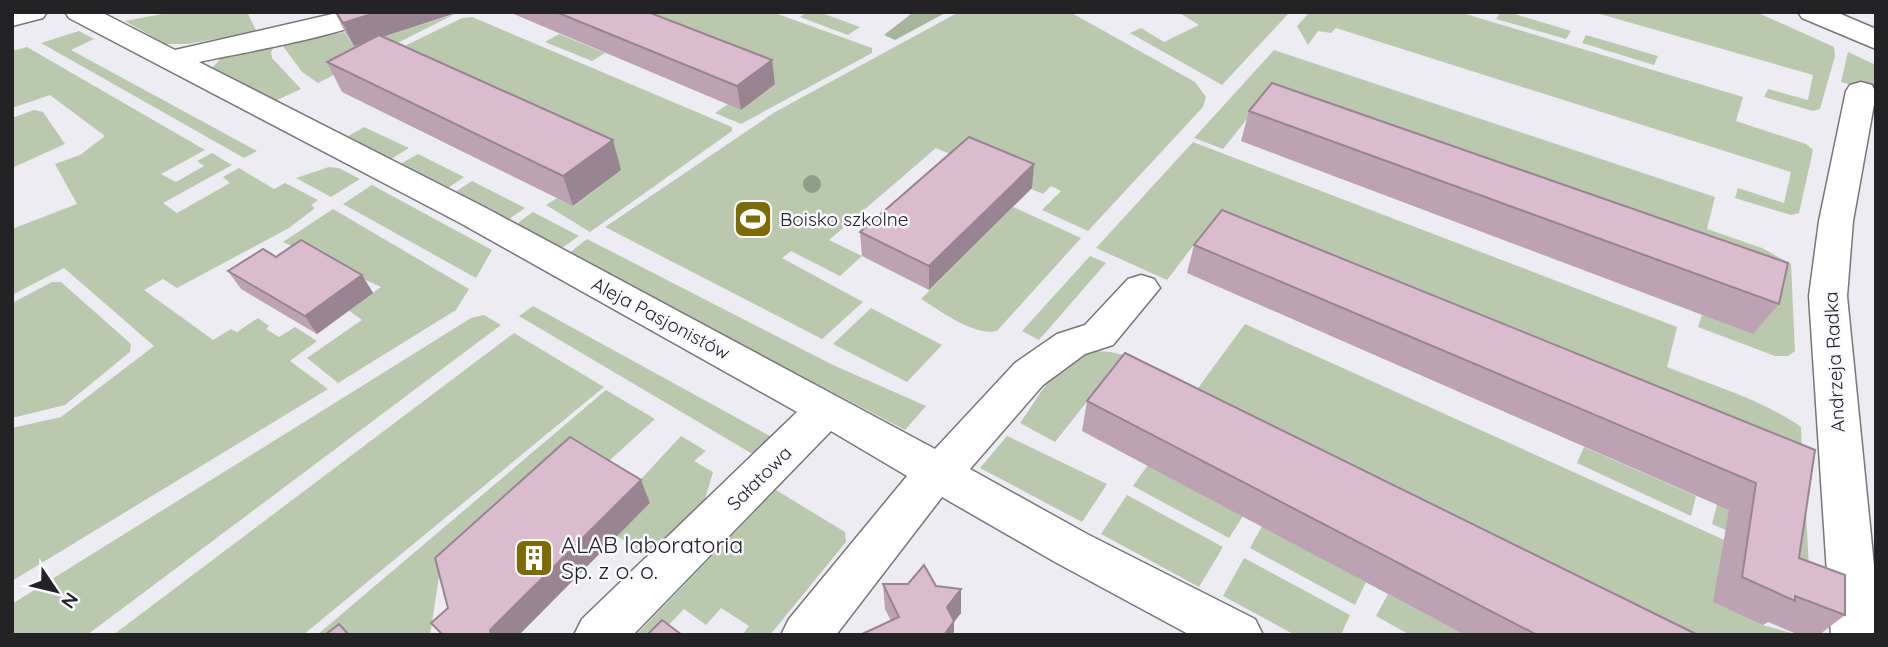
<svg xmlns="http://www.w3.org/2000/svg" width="1888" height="647" viewBox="0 0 1888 647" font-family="Quicksand,sans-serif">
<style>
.green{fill:#bac9ae}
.forest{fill:#a6b69a}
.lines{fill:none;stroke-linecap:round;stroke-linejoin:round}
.minor-casing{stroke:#76767b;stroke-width:3}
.minor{fill:#fff;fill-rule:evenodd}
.tree{fill:#8f9c87}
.wall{fill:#bca2b2}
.shaded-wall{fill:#998491}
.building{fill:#dbbccf;stroke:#998491;stroke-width:2}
.labels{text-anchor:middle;stroke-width:5;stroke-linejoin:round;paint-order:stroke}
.poi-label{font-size:19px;fill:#232325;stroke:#f9f9ff;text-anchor:start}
.street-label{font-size:19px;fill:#232325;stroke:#f9f9ff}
.near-poi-label{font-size:23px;fill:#232325;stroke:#f9f9ff;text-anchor:start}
</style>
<rect width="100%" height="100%" fill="#ececf2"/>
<path class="green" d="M173,12H247L257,32L187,44H165L125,21Z
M596,12H772L872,48V53L741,124L715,113L728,104L741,110L775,83Z
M807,12H819L860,27L848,35L800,17Z
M959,12H1070L1195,82L1206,97L1203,107L1088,231L1042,210L1061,191L1051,186L1043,194L936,148L829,240L862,256L840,276L791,251L782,258L863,302L822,339L605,227L775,112Z
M1178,12H1290L1222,85L1130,33L1141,28L1164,42L1199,25Z
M1310,12H1459L1743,97L1736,121L1806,144L1813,150L1799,213L1791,215L1735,198L1738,188L1784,203L1791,172L1336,28L1331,33L1318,31L1308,45L1297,26Z
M1501,12H1508L1571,31L1566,39L1496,19Z
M1593,12H1756L1834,47L1835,56L1820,109L1813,111L1764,97L1768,89L1808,100L1813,75Z
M455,14L318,83L302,72L283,46L344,32L354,46Z
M472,17L732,127V131L590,232L546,205L557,198L574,206L621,170L392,64L340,91L358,69L462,18Z
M79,31L94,39L71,50L257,151L244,158L41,43Z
M559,34L605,53L592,61L545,42Z
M1586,35L1658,56L1654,65L1582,43Z
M277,42L271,52L272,58L301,89L275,101L211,69L224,55Z
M27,47L205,150L161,174L176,182L204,166L197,161L212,153L232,165L163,203L177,213L230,183L223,177L239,168L274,189L285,183L318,200L311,205L315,208L289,228L177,288L163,279L144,290L213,340L231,329L237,332L258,318L269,326L266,329L279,337L295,327L317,341L290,361L328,389L12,581V428L61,417L154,346L64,268L12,295V229L77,204L55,164L80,155L105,136L50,95L12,108V51Z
M1274,50L1715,197L1707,229L1762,248L1791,264L1795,351L1788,356H1775L1698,327L1702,315L1247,119L1223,149L1194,138Z
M1848,52L1876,65V92L1841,82Z
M34,110L43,112L65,144L12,168V118Z
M364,127L409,148L388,161L345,138Z
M1193,142L1677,327L1667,367C1711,385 1761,399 1801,427L1802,454L1196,242L1167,280L1096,248Z
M418,154L464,177L445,190L397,166Z
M329,167L339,168L360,179L331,197L296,178Z
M472,181L525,208L506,221L452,194Z
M372,185L492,250L476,278L343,204Z
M1013,207L1081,238L997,331C973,336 941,311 921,299Z
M333,209L469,289L456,310L338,383L307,358L362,320L348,310L381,287L283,242Z
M533,212L579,236L552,255L516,235L519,222Z
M587,239L833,365L926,406L905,430L568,254Z
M1090,256L1106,263L1039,340L1022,331Z
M52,282H61L131,344L130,352L65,405L12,418V303Z
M533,306L777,440L761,459L519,316Z
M871,308L942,345L907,382L833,344Z
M484,315L501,325L87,635H12V604L471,318Z
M1245,324L1800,574L1785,590L1763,625L1799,635H1617L1096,390L1055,442L1020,423C1034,404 1048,377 1066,362C1103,332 1163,372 1198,388Z
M514,333L604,387L303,635H113Z
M606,390L655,419L598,471L449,580L439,577L430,635H317Z
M681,436L706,451L694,461L713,472L704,502L648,557L617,536L650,503L630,491Z
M1007,436L1107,484L1082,522L980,468Z
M1584,447L1696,496L1691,516L1577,463Z
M1148,465L1243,516L1229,538L1133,486Z
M776,490L845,532L846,542L770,635H742L749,626L721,608L706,625L684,609L659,635H636Z
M1127,495L1223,547L1199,587L1101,534Z
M1717,505H1781L1806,514L1809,567L1712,524Z
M1262,526L1366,582L1355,605L1250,548Z
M1244,558L1350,615L1341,635H1295L1223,596Z
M1388,594L1465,635H1410L1376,616Z"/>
<path class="forest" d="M908,12H947L895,40L884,35L911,14Z"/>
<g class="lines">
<g class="minor-casing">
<path id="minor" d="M12,12H47L43,18L12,26Z
M65,12H101L175,50L341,12H384C371,31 229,55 199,62L486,208L935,449L1015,363L1057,334L1085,325L1128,279L1141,275L1154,279L1160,288L1113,345L1085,354L1043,385L970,469L1087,534L1255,619L1263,635H1190L1055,562L942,497L836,635H781L789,619L907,476L831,431L633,635H574L582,619L797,412L462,224L69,18Z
M1798,12H1836L1876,29V49L1802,18Z
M1861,82L1872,85L1876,93L1853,221L1847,296L1876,586V635H1831L1809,296L1819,221L1846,91L1850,85Z"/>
</g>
<use href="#minor" class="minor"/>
</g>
<circle class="tree" cx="812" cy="184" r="9"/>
<path class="wall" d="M335,12H459L383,37L621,170L573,206L342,92L327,62L364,43L354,46L345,32Z
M509,12H648L775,84L741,110Z
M1249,111L1779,304L1753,334L1241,141Z
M1032,188L929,290L862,256L860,232Z
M1194,245L1815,450L1799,558L1845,615L1819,635H1799L1768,622L1763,625L1713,602L1729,510L1187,273Z
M276,257L362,275L373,293L317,334L241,289L228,271Z
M1087,401L1698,635H1465L1082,431Z
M883,584L936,586L961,613L954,622V635H860L891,621L885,609Z"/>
<path class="shaded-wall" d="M378,12H459L354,46L343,23Z
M772,60L775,84L741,110L737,86Z
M613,140L621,170L573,206L563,176Z
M1034,164L1032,188L929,290V266Z
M362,275L373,293L317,334L305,316Z
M641,480L650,503L519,635H491L490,630Z
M961,589V613L954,622V635H944L947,607Z"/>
<path class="building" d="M336,12H378L343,23Z
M556,12H648L772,60L737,86Z
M379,35L613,140L563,176L327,62Z
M1272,83L1788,263L1779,304L1249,111Z
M969,137L1034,164L929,266L860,232Z
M1222,210L1815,450L1799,558L1845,575V615L1795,596V601L1742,577L1756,483L1194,245Z
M301,240L362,275L305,316L228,271L263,249L276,257Z
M1125,353L1698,635H1537L1087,401Z
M570,437L641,480L490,630L491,635H443L431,623L448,608L435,558Z
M924,565L936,586L961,589L947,607L954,621L944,635H860L899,617L883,584H908Z
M662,620L682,635H647Z
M339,624L349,635H325Z"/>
<defs>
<g id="stadium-square" transform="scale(2.0125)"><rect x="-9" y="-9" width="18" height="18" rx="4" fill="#7c6c07" stroke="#f9f9ff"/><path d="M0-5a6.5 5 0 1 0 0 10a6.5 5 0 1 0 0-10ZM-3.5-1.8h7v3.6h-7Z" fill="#fff"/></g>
<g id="building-square" transform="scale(2.0125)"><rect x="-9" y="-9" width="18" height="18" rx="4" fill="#7c6c07" stroke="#f9f9ff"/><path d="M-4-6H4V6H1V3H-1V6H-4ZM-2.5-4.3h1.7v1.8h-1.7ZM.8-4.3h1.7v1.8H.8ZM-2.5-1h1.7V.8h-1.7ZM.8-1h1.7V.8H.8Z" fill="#fff"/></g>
</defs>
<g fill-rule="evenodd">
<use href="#stadium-square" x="753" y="219"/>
<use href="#building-square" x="534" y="558"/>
</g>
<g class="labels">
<g class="poi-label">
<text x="780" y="226">Boisko szkolne</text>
</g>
<g class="street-label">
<text transform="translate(661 318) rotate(28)" y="7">Aleja Pasjonistów</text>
<text transform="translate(1834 362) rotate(-93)" y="7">Andrzeja Radka</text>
<text transform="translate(759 478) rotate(-45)" y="7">Sałatowa</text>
</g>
<g class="near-poi-label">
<text x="561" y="553">ALAB laboratoria<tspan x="561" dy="26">Sp. z o. o.</tspan></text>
</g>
</g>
<rect width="1888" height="647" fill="none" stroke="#232325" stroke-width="28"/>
<g transform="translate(56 591) rotate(125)" stroke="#f9f9ff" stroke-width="5" paint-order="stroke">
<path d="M0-5L12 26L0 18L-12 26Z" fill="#232325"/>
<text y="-10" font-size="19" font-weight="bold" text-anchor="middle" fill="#232325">N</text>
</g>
</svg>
